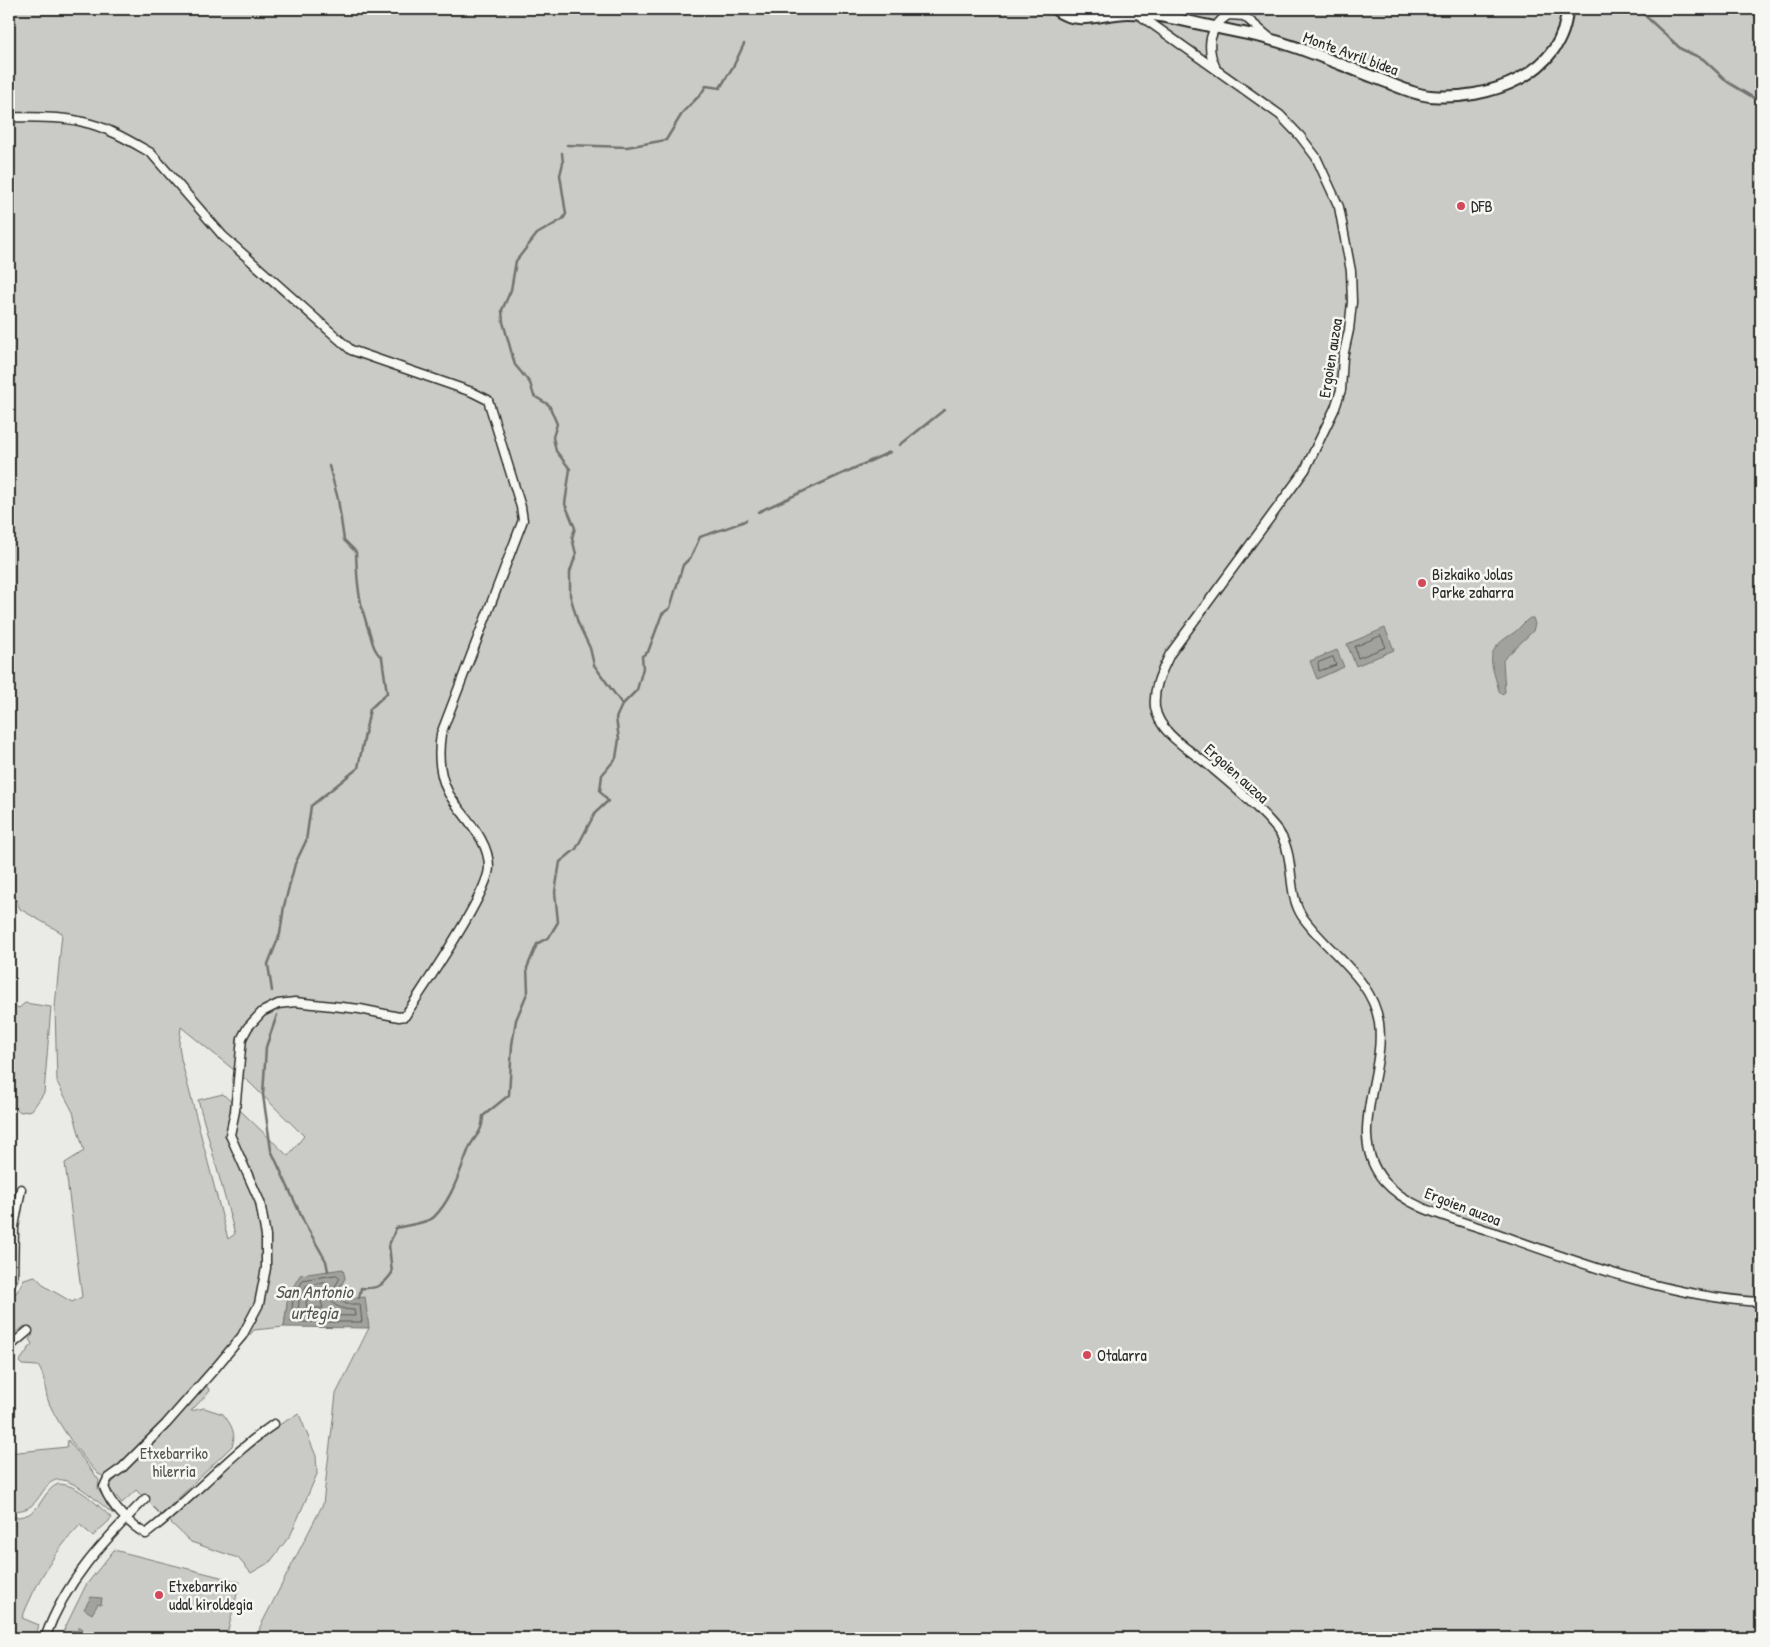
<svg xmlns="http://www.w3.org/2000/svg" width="1770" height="1647" viewBox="0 0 1770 1647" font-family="'Patrick Hand',sans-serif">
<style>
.green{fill:#cacac7;stroke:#7a7a79;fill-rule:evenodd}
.water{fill:#a1a19e;stroke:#727270}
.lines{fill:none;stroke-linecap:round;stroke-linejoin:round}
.shore{stroke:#5a5a59;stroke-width:1}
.stream{stroke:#727270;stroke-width:2.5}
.minor-casing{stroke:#2b2b2b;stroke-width:11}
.tertiary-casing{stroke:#2b2b2b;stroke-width:14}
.minor{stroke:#f6f6f2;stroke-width:8}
.tertiary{stroke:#f6f6f2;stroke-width:10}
.poi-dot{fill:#d1495b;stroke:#f6f6f2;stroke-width:2}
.labels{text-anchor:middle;stroke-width:5;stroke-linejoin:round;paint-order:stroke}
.street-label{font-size:16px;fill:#2b2b2b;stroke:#f6f6f2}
.poi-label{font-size:16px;fill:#2b2b2b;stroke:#f6f6f2;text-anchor:start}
.park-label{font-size:16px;fill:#535352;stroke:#f6f6f2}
.water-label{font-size:18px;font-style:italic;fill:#545453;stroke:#f6f6f2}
</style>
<rect width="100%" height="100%" fill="#eaeae6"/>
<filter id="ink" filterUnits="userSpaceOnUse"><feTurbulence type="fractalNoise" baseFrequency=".02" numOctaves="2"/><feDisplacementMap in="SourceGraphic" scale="10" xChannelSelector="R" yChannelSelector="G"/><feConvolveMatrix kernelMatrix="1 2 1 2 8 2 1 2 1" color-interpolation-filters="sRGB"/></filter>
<g filter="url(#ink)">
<path class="green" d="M9,9H1761V1638H258L260,1627L323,1504L336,1394L369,1328L347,1299L337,1293L345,1278L288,1296L284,1327L254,1330L206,1385L210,1391L191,1411L204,1408L223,1414C231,1424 237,1434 232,1446L161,1515L136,1490L122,1503L108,1487L142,1453L133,1451L106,1477L98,1474C80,1454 60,1428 49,1403C44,1391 46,1376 38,1366L22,1365L19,1362L32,1344L29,1339L33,1335L25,1326L9,1337V1297L17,1292L24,1279L35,1276L46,1287L72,1302L82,1297L65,1163L84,1151L73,1112L57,1082L55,1007L62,933L20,909L14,895L9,894ZM181,1027L250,1083L304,1136L288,1156L223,1094L198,1100L235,1234L228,1239L181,1059L179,1045Z
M25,1003L51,1007L44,1093L32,1110L21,1112L9,1106V1004L19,1008Z
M299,1414L316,1456L317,1474L291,1534L270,1562L251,1573L238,1558L191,1542L169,1521C209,1483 249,1438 299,1414Z
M68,1440L99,1480L98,1489L113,1514C99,1503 86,1489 69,1482C47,1472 44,1496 31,1506C24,1511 17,1511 9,1510V1453L67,1447Z
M58,1484C79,1484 97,1505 112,1518L93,1536L80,1525C54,1552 36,1583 22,1618L39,1625L35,1638H9V1518C15,1517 24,1517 29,1514C42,1507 44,1490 58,1484Z
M114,1550L240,1582L226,1638H60L86,1585Z"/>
<path class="water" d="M1530,618H1533L1535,624L1533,631L1503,660L1505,692L1502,694L1499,691C1492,663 1482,652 1512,634C1519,630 1523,622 1530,618Z
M1385,628L1394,650L1356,666L1347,644Z
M1337,650L1344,667L1317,679L1310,661Z
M343,1269L345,1278L337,1293L347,1299L365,1297L369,1328L284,1327L288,1296L300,1275Z
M91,1597L102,1598L101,1605L98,1604L92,1614L84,1609Z
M79,1627L82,1628L81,1632L84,1633L83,1638H69L72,1630L77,1631Z"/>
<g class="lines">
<path class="shore" d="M1381,636L1386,647L1358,658L1355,647Z
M1333,657L1336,665L1319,671L1318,663Z
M337,1275L340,1278L333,1290V1295L346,1304H360L362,1322H291L293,1298L303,1280Z
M325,1283L328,1284C323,1302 339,1310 354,1310L355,1316L298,1315L299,1300L306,1286Z
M318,1292L323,1308H307L306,1302L311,1293Z"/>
<path class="stream" d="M1638,9L1681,49L1703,59L1729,83L1754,98L1761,99
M567,145L627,147L666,140L683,112L701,94L706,86L720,88L734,65L744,44
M515,365L503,322L502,310L511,290L516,261L537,234L563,219L566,214L560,175L563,163L562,153
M516,366L530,383L534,396L549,405L557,424L553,437L556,451L570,469L565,504L575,528L572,538L576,554L570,572V595L578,623L590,648L594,665L622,704
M900,445L944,410
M758,512L890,452
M272,991L268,964L280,934L284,906L295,864L306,841L311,806L358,768L370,709L387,693L382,658C374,651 373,644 370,634C359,603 357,585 356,552L344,540L338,499L329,466
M277,1015L266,1047L263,1095L271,1150L304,1222L326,1261L328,1271
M359,1298L361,1288C377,1289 383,1286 392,1273L389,1245L396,1228C406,1225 426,1224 434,1217C452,1199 459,1173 468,1151C473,1135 482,1137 483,1116L509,1095L512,1045L516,1020L528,991L527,968L537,944L549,937L558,922L555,892L560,862L576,849L595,813L608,801L600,791L602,775L616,758L619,739L616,718L622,705L637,690L643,668L642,656L648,652L662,614L670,608L683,565L691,557L700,537C710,533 741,524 746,520"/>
<g class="minor-casing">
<path id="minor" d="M1138,14L1280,115L1300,136L1316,157L1339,207L1351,271L1352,302L1349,330L1343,357L1341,390L1335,408L1305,470L1170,654C1162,671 1153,687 1155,707C1159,735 1194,752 1213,769C1231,784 1272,818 1282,837C1295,862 1287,893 1302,916C1326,951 1373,978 1379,1023C1386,1076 1345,1135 1384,1181C1409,1210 1456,1219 1490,1231C1578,1262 1667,1297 1761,1302
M1215,66C1206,47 1209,27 1228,15L1244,16L1271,39
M9,117C33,118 60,116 83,122C107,127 130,141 151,153L223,236L351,350L472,392L488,400L521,507L523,520L441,734C438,754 439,776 449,794C462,816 489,838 489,867C489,893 422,989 405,1016L399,1017L360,1009L295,1002L278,1004L262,1012L248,1027L242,1038L235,1111L230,1135L260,1202L266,1236V1268L259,1304L242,1336L217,1366L166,1424L122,1468L108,1478L104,1487C111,1506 129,1524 146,1534C190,1500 228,1456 274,1424
M9,1286L13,1278L14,1227L21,1189
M9,1347L28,1331
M45,1638C65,1581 104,1541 145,1499"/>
</g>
<g class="tertiary-casing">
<path id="tertiary" d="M1055,9C1076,27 1103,13 1128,13C1161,13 1209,27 1243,33C1288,41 1333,62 1376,78C1393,84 1411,94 1430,96C1487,101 1564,75 1567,9"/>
</g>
<use href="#minor" class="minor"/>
<use href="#tertiary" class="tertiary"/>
</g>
</g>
<g class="poi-dot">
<circle cx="1461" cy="206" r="5"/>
<circle cx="1422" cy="583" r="5"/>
<circle cx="1087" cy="1355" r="5"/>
<circle cx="159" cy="1595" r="5"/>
</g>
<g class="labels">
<g class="street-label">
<text transform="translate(1351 53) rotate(20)" y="6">Monte Avril bidea</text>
<text transform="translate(1330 358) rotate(-81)" y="6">Ergoien auzoa</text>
<text transform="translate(1237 773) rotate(42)" y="6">Ergoien auzoa</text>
<text transform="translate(1463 1206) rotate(21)" y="6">Ergoien auzoa</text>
</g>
<g class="poi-label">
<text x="1471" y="212">DFB</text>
<text x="1432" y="580">Bizkaiko Jolas<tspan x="1432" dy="18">Parke zaharra</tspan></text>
<text x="1097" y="1361">Otalarra</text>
<text x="169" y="1592">Etxebarriko<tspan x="169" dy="18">udal kiroldegia</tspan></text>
</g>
<g class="park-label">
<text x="174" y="1459">Etxebarriko<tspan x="174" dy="18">hilerria</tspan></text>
</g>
<g class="water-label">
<text x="314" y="1298">San Antonio<tspan x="314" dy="21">urtegia</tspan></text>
</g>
</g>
<rect width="1770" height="1647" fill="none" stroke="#f6f6f2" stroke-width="30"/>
<rect x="15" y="15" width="1740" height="1617" fill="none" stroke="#2b2b2b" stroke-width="2" filter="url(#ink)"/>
</svg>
